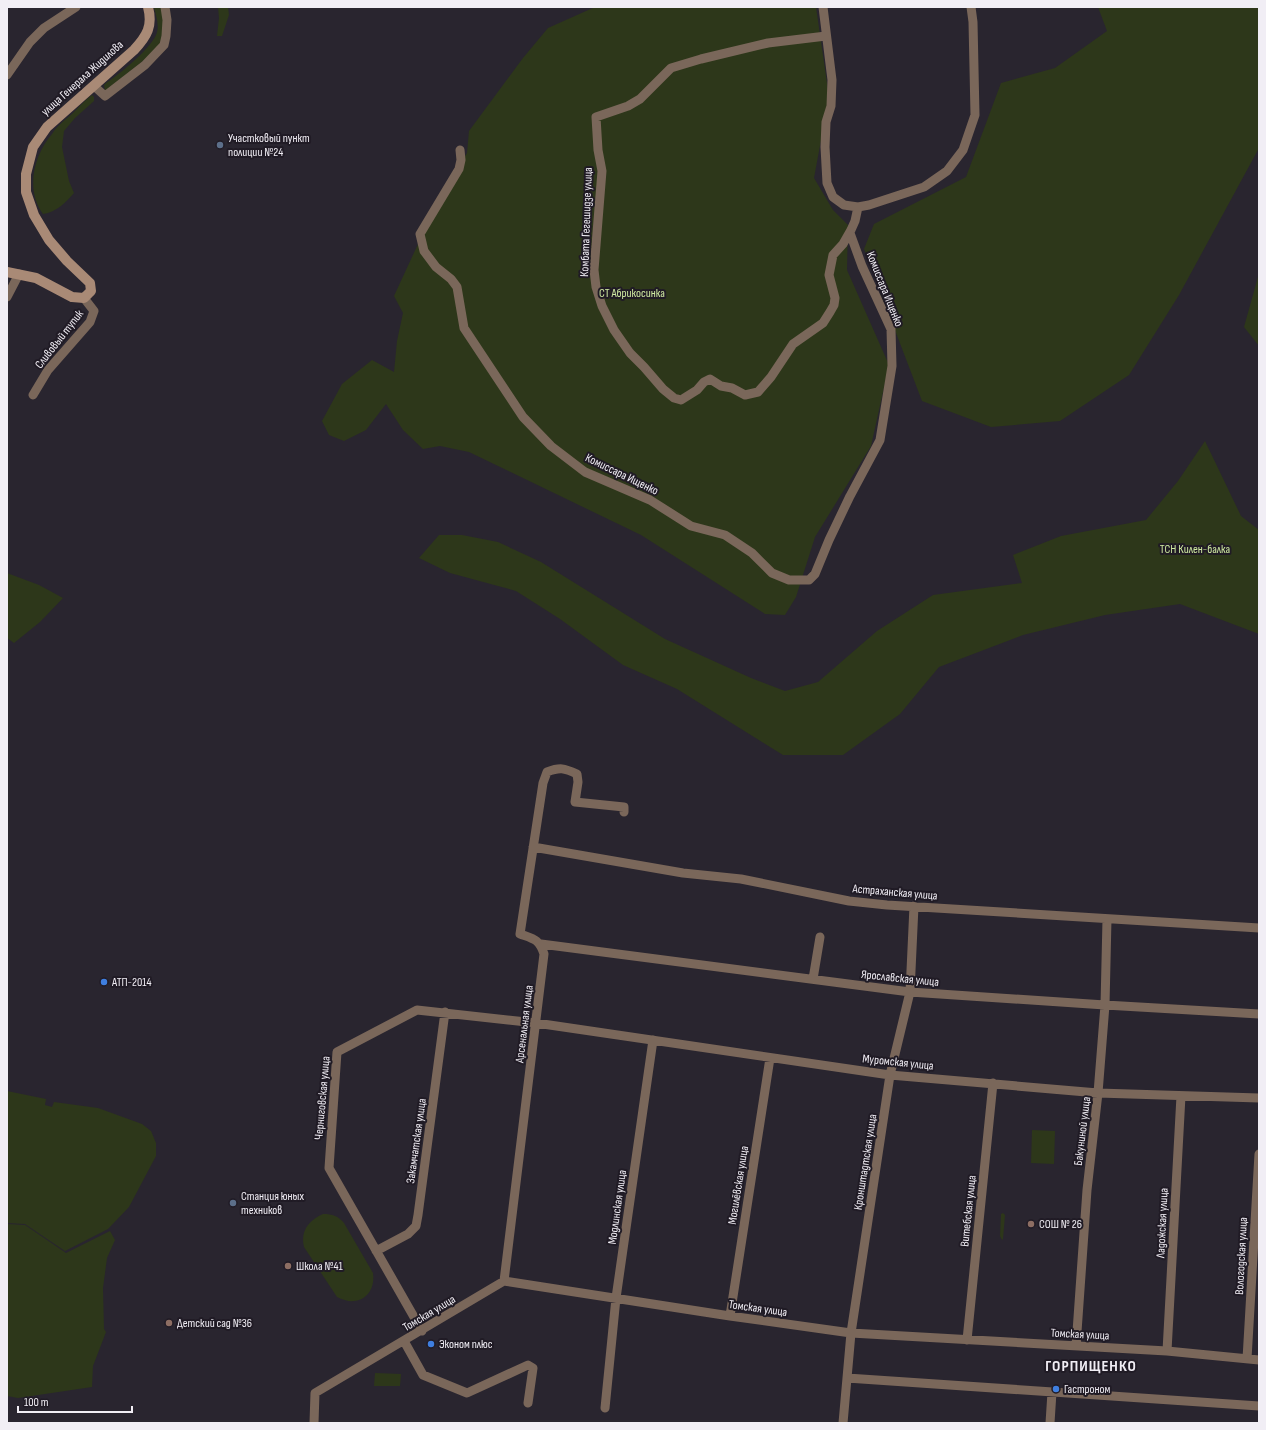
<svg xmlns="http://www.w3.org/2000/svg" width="1266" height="1430" viewBox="0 0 1266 1430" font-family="'Sofia Sans Condensed',sans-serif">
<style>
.green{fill:#2d371a}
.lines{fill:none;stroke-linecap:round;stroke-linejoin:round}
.street{stroke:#7a675a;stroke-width:9}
.secondary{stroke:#a98a76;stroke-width:10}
.service-dot{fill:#5c6f8a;stroke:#201b25;stroke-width:1.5}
.shop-dot{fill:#3f7fe0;stroke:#201b25;stroke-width:1.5}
.education-dot{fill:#8d6e63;stroke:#201b25;stroke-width:1.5}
.labels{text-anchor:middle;stroke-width:4;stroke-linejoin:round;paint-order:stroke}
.street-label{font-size:12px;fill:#f1eef5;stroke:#201b25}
.poi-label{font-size:12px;fill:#f1eef5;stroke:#201b25;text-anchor:start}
.park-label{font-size:12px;fill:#cfeaa1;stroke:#201b25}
.district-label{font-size:16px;font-weight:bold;letter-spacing:1px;fill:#f1eef5;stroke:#201b25}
</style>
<rect width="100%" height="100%" fill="#29252f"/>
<path class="green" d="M154,7H162L165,24L160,45L143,61L105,91L104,85L106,83C120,74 149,50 156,35C160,26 156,16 154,7Z
M218,7H228L229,15L222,36H217L219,18Z
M595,7H816L829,97L814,178L833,210L848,225L847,270L889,365L871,446L815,537L796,597L785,615L765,614L641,535L469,452L440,446L423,449L403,430L386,404L366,430L344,441L329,435L322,421L342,384L372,360L394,372L397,341L403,313L394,296L442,192L467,153L469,131L523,58L548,28Z
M1098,7H1259V148L1179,295L1129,375L1060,421L991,427L922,401L864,249L874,224L966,177L1001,83L1055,68L1107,31Z
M92,95L94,97V101L75,118L64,131L62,147L69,181L74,193C65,203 57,212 43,214C25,189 34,155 52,134C57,126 65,120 72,114C78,108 85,100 92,95Z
M1259,273V346L1244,327Z
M1205,441L1241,516L1259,530V634L1180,604L1105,615L1023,635L939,667L900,714L843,755H783L677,689L623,665L560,619L516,591L450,573L419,558L439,535H462L498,542L541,562L665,639L751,678L785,691L818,682L877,631L933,595L1022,583L1013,555L1061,536L1146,520L1178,481Z
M7,573L39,585L63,598L40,622L14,643L7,638Z
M7,1091L46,1099L45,1105L52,1107L54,1102L98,1108L142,1124L151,1131L156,1143V1156L129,1207L108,1229L65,1251L25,1224L7,1223Z
M1032,1130L1055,1131L1054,1164L1031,1163Z
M1003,1213L1005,1215L1003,1239L1002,1240L1000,1236L1001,1214Z
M323,1214C333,1214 338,1216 344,1223L373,1273C376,1296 357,1308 337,1297L304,1247C300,1231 309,1220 323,1214Z
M7,1224L25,1225L66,1253L110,1231L115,1240L107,1258L103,1288L104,1329L106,1332L93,1366L92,1387L18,1398L7,1396Z
M375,1373L401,1374L400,1386H374Z"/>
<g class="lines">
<path class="street" d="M823,7L832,80L831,106L826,122L825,147L827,183L833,197L844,205L858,207L869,205L924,187L947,171L963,150L975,115L973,22L971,7
M826,36L768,43L701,59L671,68L640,99L628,106L596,117L598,150L602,171L594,270L596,287L602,306L614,330L630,353L644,367L663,389L674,398L681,400L697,390L704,382L710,379L721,386L732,388L745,395L758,392L771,377L793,344L823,323L830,312L834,305L835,298L829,275L833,255L843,244L851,230L855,221L858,207
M7,75L30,42L44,28L76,7
M94,86L105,96L145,65L164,45L166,36L167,20L165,7
M460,150L461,160L459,169L420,234L424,251L436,267L451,279L457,287L464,328L523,417L551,446L585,472L650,500L691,526L725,535L752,553L772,573L789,580H809L815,574L829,540L850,496L880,440L892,366L891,329L862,266L850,233
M7,297L19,274
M33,395L48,370L90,322L94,311L84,298
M533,847L683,873L741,879L849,901L887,905L1259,928
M541,944L910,992L1105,1005L1259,1014
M813,979L820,937
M376,1251L408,1234L416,1226L418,1215L445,1012
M504,1281L544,954C539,939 534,939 520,934L543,783L547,772C560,767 564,768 577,774L578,782L575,802L624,807V812
M730,1316L770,1058
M422,1331L329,1168L337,1052L417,1010L536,1023L890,1075L1098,1093L1259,1098
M967,1340L993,1083
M404,1341L423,1375L467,1393L528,1365L533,1368L528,1403
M1076,1346L1087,1190L1098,1093L1105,1005L1107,919
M1167,1351L1181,1096
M1247,1359L1259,1154
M847,1378L1259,1406
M605,1408L616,1298L653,1040
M314,1423L315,1393L504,1281L730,1316L851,1333L1167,1351L1259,1360
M843,1423L851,1333L890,1075L910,992L914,906
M1050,1423L1052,1392"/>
<path class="secondary" d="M7,272L36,278L72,297L84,298L91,291L90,283L67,261L49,240L34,215L26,192V174L33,147L47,127L134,50C147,36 153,26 148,7"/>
</g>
<g class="service-dot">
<circle cx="220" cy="145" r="4"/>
<circle cx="233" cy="1203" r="4"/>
</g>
<g class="shop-dot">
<circle cx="104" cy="982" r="4"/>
<circle cx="431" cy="1344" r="4"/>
<circle cx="1056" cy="1389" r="4"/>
</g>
<g class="education-dot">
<circle cx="1031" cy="1224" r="4"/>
<circle cx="288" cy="1266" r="4"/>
<circle cx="169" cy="1323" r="4"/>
</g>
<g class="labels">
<g class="street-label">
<text transform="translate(82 78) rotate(-42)" y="4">улица Генерала Жидилова</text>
<text transform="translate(586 222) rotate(-88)" y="4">Комбата Гегешидзе улица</text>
<text transform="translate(885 289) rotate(68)" y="4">Комиссара Ищенко</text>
<text transform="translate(59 339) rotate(-52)" y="4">Сливовый тупик</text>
<text transform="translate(622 474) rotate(26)" y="4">Комиссара Ищенко</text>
<text transform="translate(895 892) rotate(5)" y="4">Астраханская улица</text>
<text transform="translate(900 978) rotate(6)" y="4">Ярославская улица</text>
<text transform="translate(524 1024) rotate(-83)" y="4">Арсенальная улица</text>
<text transform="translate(898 1062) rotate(6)" y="4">Муромская улица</text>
<text transform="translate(322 1098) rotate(-85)" y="4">Черниговская улица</text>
<text transform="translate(1082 1131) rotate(-83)" y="4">Бакуниной улица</text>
<text transform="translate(416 1141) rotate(-82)" y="4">Закамчатская улица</text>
<text transform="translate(865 1162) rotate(-81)" y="4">Кронштадтская улица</text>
<text transform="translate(738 1185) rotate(-81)" y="4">Могилёвская улица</text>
<text transform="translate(617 1207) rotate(-82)" y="4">Модлинская улица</text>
<text transform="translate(968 1211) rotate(-84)" y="4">Витебская улица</text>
<text transform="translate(1162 1223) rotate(-87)" y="4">Ладожская улица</text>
<text transform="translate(1241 1256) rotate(-87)" y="4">Вологодская улица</text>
<text transform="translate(758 1308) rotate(8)" y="4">Томская улица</text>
<text transform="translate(429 1313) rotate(-31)" y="4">Томская улица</text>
<text transform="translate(1080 1334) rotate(3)" y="4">Томская улица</text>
</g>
<g class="poi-label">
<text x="228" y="142">Участковый пункт<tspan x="228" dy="14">полиции №24</tspan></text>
<text x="112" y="986">АТП-2014</text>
<text x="241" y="1200">Станция юных<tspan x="241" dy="14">техников</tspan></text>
<text x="1039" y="1228">СОШ № 26</text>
<text x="296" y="1270">Школа №41</text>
<text x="177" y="1327">Детский сад №36</text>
<text x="439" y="1348">Эконом плюс</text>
<text x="1064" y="1393">Гастроном</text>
</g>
<g class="park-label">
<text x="632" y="297">СТ Абрикосинка</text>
<text x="1195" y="553">ТСН Килен-балка</text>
</g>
<g class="district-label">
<text x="1091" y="1371">ГОРПИЩЕНКО</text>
</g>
</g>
<rect width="1266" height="1430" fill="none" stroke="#f1eef5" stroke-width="16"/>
<path d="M18 1406v6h114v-6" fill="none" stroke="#f1eef5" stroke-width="2"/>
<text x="24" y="1406" font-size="12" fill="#f1eef5" stroke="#201b25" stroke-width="3" paint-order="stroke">100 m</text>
</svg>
